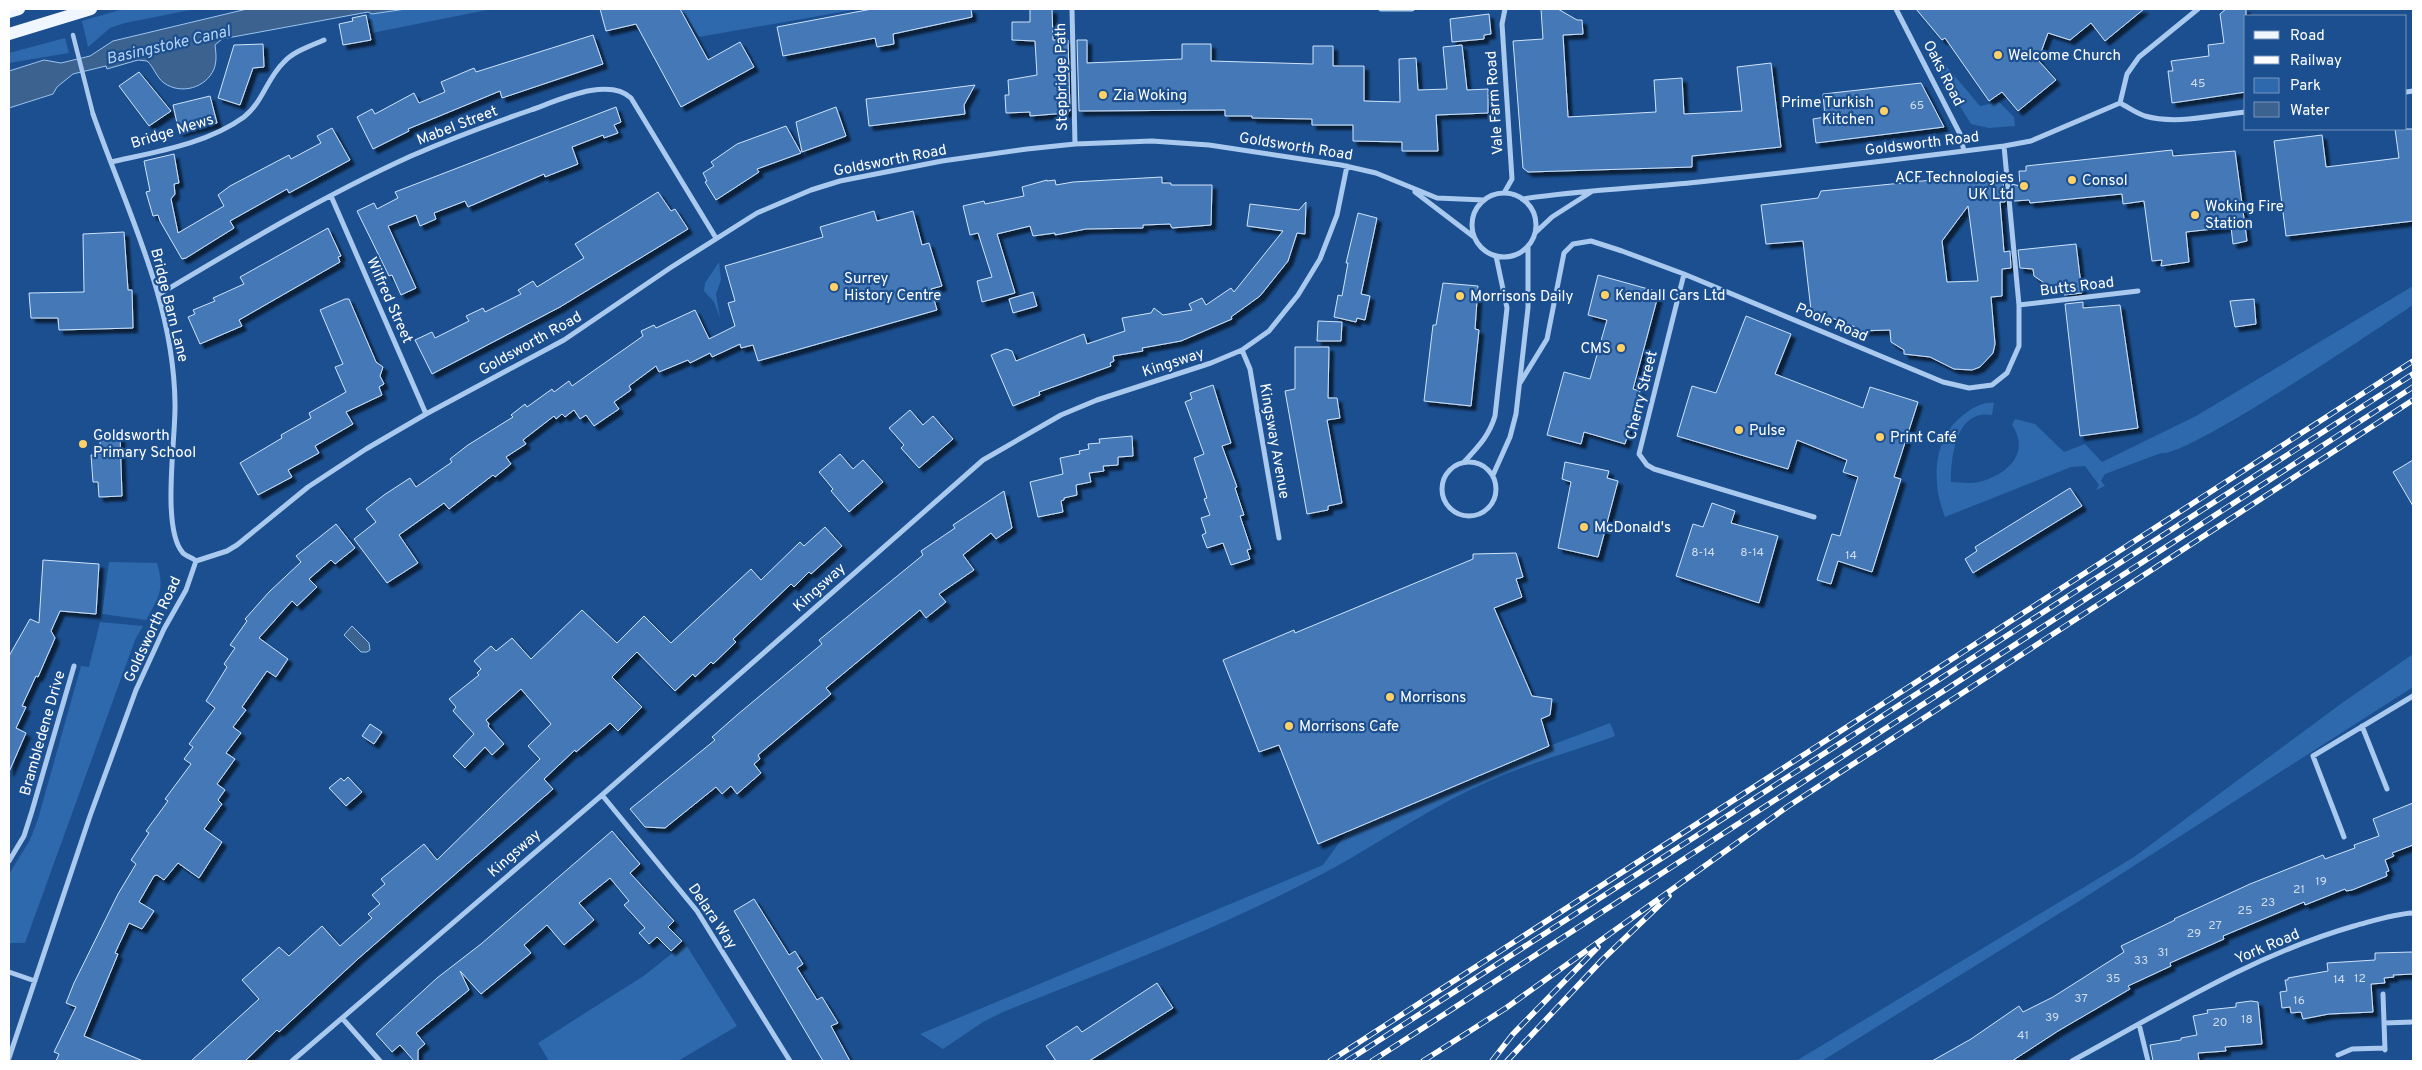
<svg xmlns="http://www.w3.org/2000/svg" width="2422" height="1070" viewBox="0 0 2422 1070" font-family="Overpass,sans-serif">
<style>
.green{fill:#2e69ad}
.water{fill:#3c6290;stroke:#9cc4f0}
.building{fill:#4478b7;stroke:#cfe3fa;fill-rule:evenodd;filter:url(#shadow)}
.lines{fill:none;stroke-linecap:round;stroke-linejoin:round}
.pedestrian{stroke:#a9c9ee;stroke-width:4.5}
.minor{stroke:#a9c9ee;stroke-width:5}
.primary{stroke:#f0f6ff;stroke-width:12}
.rail-casing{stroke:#fff;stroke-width:5.5}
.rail{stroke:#1b4f8f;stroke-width:4;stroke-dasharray:11;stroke-linecap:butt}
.poi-dot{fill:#ffd166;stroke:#1b4f8f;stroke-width:2}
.labels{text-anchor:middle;stroke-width:4.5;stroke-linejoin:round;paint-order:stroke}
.number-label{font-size:12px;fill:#d0dded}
.poi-label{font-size:15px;fill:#fff;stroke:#1b4f8f;text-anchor:start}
.street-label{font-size:15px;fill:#fff;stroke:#1b4f8f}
.water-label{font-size:16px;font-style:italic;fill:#b5d3f5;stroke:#1b4f8f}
</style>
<defs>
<filter id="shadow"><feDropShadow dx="4.5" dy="4.5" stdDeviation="1" flood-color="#0009"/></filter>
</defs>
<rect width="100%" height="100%" fill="#1b4f8f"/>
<path class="green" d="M123,9H195L125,23L110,28L88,47L82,21Z
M409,9H492L372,33L369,14Z
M681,9H858L699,37Z
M65,38L69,53L9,63V53Z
M1942,61L1980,106L1999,102L2014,117L2015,126L1989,128L1971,124L1936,67Z
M719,262L721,280L716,294L720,318L714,302L704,291L705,283Z
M2413,286V305C2380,327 2185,459 2161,453L2105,474L2101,481L2105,486L2096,490L2099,485L2085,466L2071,467L1945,517C1931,483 1932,436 1966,413C1974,407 1983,402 1994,403L1992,415C1956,409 1951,456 1951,482C1960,482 1970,484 1979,482C2007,475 2031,453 2012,425L2015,419L2035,424L2064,452L2085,444L2102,462L2196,416Z
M109,562L157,563C165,589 159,597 146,620L102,614Z
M100,622L143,626L135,640L25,943H9V874L30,840L38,819L81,666L89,667Z
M2413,654V687L2076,903L1822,1061H1796L2134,857L2342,703Z
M1610,723L1615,735L1613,737C1570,752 1526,764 1485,783C1420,812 1363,855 1299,886C1203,935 1103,972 1003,1012L983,1022L943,1049L920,1034L1323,865L1347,832L1549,746Z
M685,943L737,1026L678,1061H549L538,1043L645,975Z"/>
<path class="water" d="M247,9H406L372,14L368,12L222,39L215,45C216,53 217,61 214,69C206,88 181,95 164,83C156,77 154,67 147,61L138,60L107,69L106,66L73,74L57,87L53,94L9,108V71L44,60L61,63L90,56L113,41Z
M352,626L369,643L370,650L367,652H361L344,635Z"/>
<path class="building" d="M600,9H680L708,60L740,42L754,67L681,107L636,24L606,31Z
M872,9H971L972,17L893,34L894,44L877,47L875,38L783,56L777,27Z
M1030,9H1052L1053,40H1068L1070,111L1066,112V113L1030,116V112L1006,113L1005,95H1009L1008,80L1037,75L1035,41L1012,40V22H1030Z
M1541,9H1558L1577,20H1582L1583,34L1563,35L1568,117L1656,112L1654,80L1682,78L1684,114L1742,111L1737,67L1771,63L1781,147L1692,156V167L1528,172L1523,168L1513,41L1543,39Z
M1916,9H2144L2105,41L2091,23L2070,40L2048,33L2038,60L2056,80L2018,111L2002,92L1989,101L1945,38L1942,40Z
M2226,9H2246V92L2172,103L2168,71H2173L2171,61L2209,56L2208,45L2224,43L2220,14Z
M1489,14L1491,34L1484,35V39L1452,42L1450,19Z
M366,15L371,40L343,45L339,24L353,21L352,18Z
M593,35L603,64L502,98L500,91L408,129L409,131L373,149L357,117L372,109L375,114L414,93L419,103L445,92L441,82L474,68L476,72Z
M1077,40H1087V63L1182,59V44H1211V61L1313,64V46H1333V66H1364V101L1400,102L1399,59L1416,58L1418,90L1447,89L1443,47L1462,45L1467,90L1488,89V113L1436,115L1438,151H1402V142L1353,141V125H1312V119L1252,118V116H1225V110L1079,111Z
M263,44L264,67L253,68L240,105L218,98L234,45Z
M139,72L171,111L149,126L119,86Z
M1921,83L1944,127L1816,143L1813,119L1825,117L1823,94Z
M975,85L964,105L965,114L869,126L866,99Z
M210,96L217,123L179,132L173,105Z
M616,107L621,122L614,125L618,133L604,138L603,135L572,147L578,164L545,177L544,174L468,207L465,201L434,213L436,219L420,226L416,215L388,226L416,288L401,295L392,275L389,276L357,211L374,203L377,209L398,198L395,192Z
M836,107L846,136L802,152L796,122Z
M786,126L801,153L757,169L759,172L716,200L705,182L707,181L703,173L714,166L711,162L737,144Z
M332,128L350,160L289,193L287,189L230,221L234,228L186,258L182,259L160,221L158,215L153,216L146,192L150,191L144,161L174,154L179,183L174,184L175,194L171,199L178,233L224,206L218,195L230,186L289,155L291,159L321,143L317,136Z
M2395,129H2413V221L2286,236L2274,141L2322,135L2326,167L2399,158Z
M2172,150L2173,156L2235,151L2247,241L2233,244L2231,227L2186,232L2189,262L2161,266L2162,260L2152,261L2144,201L2123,204L2122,194L2030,203L2029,200L2014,201L2012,184L2020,186L2019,171H2026V166Z
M1983,175L2003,181L2005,202H2000L2004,252L2010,251L2011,268L2002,269V296L1991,297L1995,344L1993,353L1980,367L1972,370L1954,369L1930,357L1904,354V350L1891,342L1890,330L1859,331L1853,326L1811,310L1803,241L1766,244L1761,205L1818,198L1821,191ZM1968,206L1978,281L1947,282L1942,241Z
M1162,177V183H1171V185H1212L1211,225L1172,228L1170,224L1143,225V228L1086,229L1055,235V233L1033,236L1030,226L997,234L1015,293L982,302L977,281L992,277L978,233L970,235L963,206L984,201L985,204L1024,196L1022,187L1047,180V181L1055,180L1056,185L1073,182Z
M658,192L671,211L675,209L688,229L560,307L432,374L415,340L432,332L435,338L469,321L466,316L483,308L485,312L521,294L518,290L533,281L537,287L558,274L584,258L575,244Z
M1306,202L1305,234L1297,233L1288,261L1260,296L1231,317L1232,319L1181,341L1142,348L1143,351L1113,356L1114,361L1110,363L1111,366L1039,392L1040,395L1013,406L991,355L1006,349L1012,351L1016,361L1084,334L1087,344L1125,331L1122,318L1151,313L1154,308L1163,315L1192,310L1189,304L1202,298L1206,305L1231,288L1234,292L1283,231L1247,226L1250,204L1299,210Z
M874,211L877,221L913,211L922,245L929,243L942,286L931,289L937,310L758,361L753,345L741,348L740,344L712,357L710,353L690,363L688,360L659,372L656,366L629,386L631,390L614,402L619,409L594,426L586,415L580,419L574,410L565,417L562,414L556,419L554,416L523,440L526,444L506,457L511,464L495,477L493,475L449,509L444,503L399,535L418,563L387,583L354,539L376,522L366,509L384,495L410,478L416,487L452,462L450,459L468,445L513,417L511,415L525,404L527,407L552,389L554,392L569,381L572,386L643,336L641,331L654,325L656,328L695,310L709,339L735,326L728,303L735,301L725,266L823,237L820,227Z
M1358,213L1377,218L1361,294L1370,296L1365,320L1357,318L1356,322L1334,317L1338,295L1342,296L1348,263H1346Z
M328,228L341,256L338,257L340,262L239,320L242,326L200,344L188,317L195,314L193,310L215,301L213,298L244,284L240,277Z
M124,232L128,290H132L133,328L59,330L58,318H31L29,293L84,292L83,234Z
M2076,244L2082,293L2064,295L2063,286L2050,287L2034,276L2033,269L2020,268L2018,250Z
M1598,275L1659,292L1633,389L1640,391L1625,444L1584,432L1581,444L1547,435L1564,372L1590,379L1607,320L1588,315Z
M1443,283L1478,286L1475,329L1479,330L1471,406L1424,401L1433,325H1436Z
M1033,292L1037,306L1013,313L1009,299Z
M345,299H349L376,362L383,367L380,376L384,384L379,387L382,395L346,412L353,424L315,446L319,453L288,470L292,477L258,495L240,463L282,438L281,435L311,418L309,413L346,392L335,367L343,364L320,310Z
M2254,299L2256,324L2235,327L2230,301Z
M2083,302V308L2120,305L2138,428L2080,436L2065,304Z
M1746,316L1791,334L1775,374L1863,408L1870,387L1918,402L1894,477L1901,479L1872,572L1838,561L1831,584L1817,580L1832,534L1840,536L1858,477L1843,472L1847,460L1797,440L1788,469L1677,436L1692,386L1716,393Z
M1318,321L1342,322L1341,341H1317Z
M1295,347H1329L1328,398H1337L1340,418L1327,420L1342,503L1328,506V510L1307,514L1285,391L1295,389Z
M1213,385L1231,443L1222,446L1237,487L1235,488L1244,515L1240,516L1251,549L1247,550L1250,559L1231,565L1223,543L1207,548L1202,535L1206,533L1201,518L1210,515L1204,499L1207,498L1194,458L1204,454L1185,402L1192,399L1190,393Z
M910,410L923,425L933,416L953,439L919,468L901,448L904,445L889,428Z
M120,435L122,496L99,497L98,482H93L91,455L100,454V437Z
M1132,436L1133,456L1118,457V465L1103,466L1104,471L1089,473L1091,482L1076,485L1077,495L1064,498V500L1061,501L1063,512L1038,517L1030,482L1063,474L1060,458L1080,454L1079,451L1089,449L1088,444L1100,443L1099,439Z
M840,454L853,469L863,460L883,482L849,512L831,491L833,489L819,472Z
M2413,460V506L2393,472Z
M1565,462L1609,471L1607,478L1618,481L1598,557L1558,548L1571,482L1562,479Z
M2070,488L2082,506L1973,573L1965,559L1977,551L1975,547Z
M1004,491L1012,528L996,539L991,533L963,555L974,570L939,594L946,602L926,618L920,610L826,688L831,694L758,755L760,759L754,764L761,773L737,794L731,786L722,794L716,787L665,828L645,827L630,809L715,740L712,737L737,715L822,644L819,640L923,555L921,551L955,528L953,525Z
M1712,503L1735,511L1731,523L1778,536L1759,603L1676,576L1693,524L1703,527Z
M336,524L355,548L335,564L331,560L309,579L317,587L297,606L292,601L259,638L288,659L276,677L267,671L242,707L246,710L233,727L241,733L226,753L235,759L217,784L225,790L218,800L222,804L204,829L222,842L199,878L178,863L164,880L157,875L154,876L139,902L154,911L142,929L129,923L115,953L118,954L84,1036L143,1061H56L59,1054L54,1052L76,1007L66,1003L74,983L118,894L136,864L131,860L149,833L146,831L168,801L165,799L191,764L184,759L193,747L189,744L215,708L206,701L227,667L224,664L235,648L230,645L247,621L245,619L269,592L301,562L296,556Z
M825,527L842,546L811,574L809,572L794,587L791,584L733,639L736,642L713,664L711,662L695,677L693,674L675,691L637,652L612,677L642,707L618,731L610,723L576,752L575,750L544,779L553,789L359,958L279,1032L277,1030L245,1061H191L259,999L242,980L279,947L289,956L322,926L340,946L372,918L368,914L380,904L372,895L385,884L381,879L424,844L437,860L540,759L528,746L551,724L521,689L486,720L489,724L488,726L504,744L492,755L485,747L465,768L453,756L474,734L453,711L456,707L449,699L479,675L477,673L481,669L474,661L491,646L496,651L512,638L531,659L582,610L617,643L644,616L671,643L751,569L761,580L800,542L804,546Z
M1516,553L1523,577L1516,579L1522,597L1494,608L1532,696L1552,699L1550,715L1541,719L1549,746L1318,844L1279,745L1259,752L1223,660L1294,630L1295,633L1473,559V554Z
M43,560L99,564L96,614L60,611L51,631L55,638L38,677L36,676L22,706L26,707L16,728L26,733L9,772V656L30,619L39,623Z
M370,724L382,732L374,744L362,736Z
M348,777L362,792L346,806L329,788L341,778L344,781Z
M2413,803V845L2392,853L2394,856L2385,860L2389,871L2386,872L2387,876L2352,890L2346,891L2345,889L2305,905L2304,902L2223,936L2224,939L2170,963L2171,966L2128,986L2130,989L2058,1031L2012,1061H1932L1971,1039L2019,1006L2023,1012L2053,997L2124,952L2121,946L2175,920L2174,919L2250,884L2323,855L2325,859L2355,848L2354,845L2379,836L2373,819Z
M612,831L640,864L630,873L674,921L668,927L682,941L671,951L657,937L649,944L639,933L645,928L624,905L629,901L610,878L579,903L594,920L564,945L547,925L524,945L531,953L481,994L460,971L469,990L416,1033L425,1044L418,1050V1061H414L400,1045L392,1052L376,1034L437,978L481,944Z
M754,899L789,955L795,951L803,964L797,968L817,1000L822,997L838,1023L831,1026L850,1061H823L734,911Z
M2413,952V974L2393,975L2394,977L2384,978L2385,983L2371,984L2373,1012L2329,1014L2303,1019L2301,1012L2291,1013L2290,1007L2282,1008L2280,992L2287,991L2285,980H2288V978L2328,971L2327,963L2375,960V953Z
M1157,983L1173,1008L1089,1061H1056L1046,1046L1077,1026L1082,1032Z
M2251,1001L2258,1002L2262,1044L2225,1047L2226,1051L2198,1053L2199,1061H2153L2150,1045L2181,1040V1038L2197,1035L2193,1016L2208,1013L2207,1010L2236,1007V1003Z"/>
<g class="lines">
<path class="pedestrian" d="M73,35L93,114"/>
<path class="minor" d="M1072,9L1075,144
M1381,9H1412
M1896,9L1960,134L1964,151
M2406,92L2413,91
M2120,103C2128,107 2136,113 2145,116C2176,125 2213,115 2246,112
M2120,103L2127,74L2139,57L2198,9
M93,114C126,209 174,301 175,404C176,437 161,529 183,553C186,556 193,558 196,561
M111,162C155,152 207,144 244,117C263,102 267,78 284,62C294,51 311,46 324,40
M1415,192L1474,237
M1504,193L1512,179L1502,24L1505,9
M1472 225a32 32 0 1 1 64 0a32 32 0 1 1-64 0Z
M331,196L426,414
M1522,199C1581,190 1640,188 1699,182C1801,171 1902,159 2004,146L2031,141L2120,103
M1535,233L1552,217L1591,192
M1684,274L1639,454L1647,465L1654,469L1814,517
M158,295C240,246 323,196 411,156C450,139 490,124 531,110C557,101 608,76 631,98L716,238
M2019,305L2138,291
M1242,350L1250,369L1279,538
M1520,383L1547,339L1564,253L1573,244L1591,241L1622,251L1684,274L1943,382L1969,388L1992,385L2007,373L2019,346V305L2004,146
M1464,462C1478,447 1489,436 1495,416L1507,308L1496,256
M1442 489a27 27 0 1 1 54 0a27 27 0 1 1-54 0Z
M1493,475L1510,437L1516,414L1528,308V246
M196,561L227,551L237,545L308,487L366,449L426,414L564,340L670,268L757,213L811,190L840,181L942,161L1027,149L1075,144L1152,141L1209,145L1341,165L1376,173L1437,198L1484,200
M2362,726L2387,789
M602,795L697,911L790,1061
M2344,837L2313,756L2413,696
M9,861L24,836L32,811L74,666
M9,972L35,981
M2383,994L2385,1050
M342,1018L380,1061
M2384,1023L2413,1022
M2139,1024L2148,1061
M2338,1055L2352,1049L2385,1048
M9,1058L90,816L136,690L164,629L186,590L196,561
M292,1061L602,795L983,460L1061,415L1097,400L1211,363L1242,350L1269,331L1298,295L1320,259L1337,215L1347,166
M2072,1061C2164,1011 2253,955 2354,926C2373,921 2393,914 2413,913"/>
<path class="primary" d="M9,12L19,9
M9,34L91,9"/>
<g class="rail-casing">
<path id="rail" d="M1330,1061L2413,361
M1347,1061L2413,374
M1372,1061L2413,387
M1423,1061L1506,1008L1787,807L2413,400
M1492,1061L1513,1034L1598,947
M1507,1061L1602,960L1669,896"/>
</g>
<use href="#rail" class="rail"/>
</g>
<g class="poi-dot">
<circle cx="1998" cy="55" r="5"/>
<circle cx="1103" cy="95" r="5"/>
<circle cx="1884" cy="111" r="5"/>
<circle cx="2072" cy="180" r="5"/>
<circle cx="2024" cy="186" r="5"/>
<circle cx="2195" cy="215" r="5"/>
<circle cx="834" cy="287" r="5"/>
<circle cx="1605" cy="295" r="5"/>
<circle cx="1460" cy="296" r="5"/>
<circle cx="1621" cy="348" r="5"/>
<circle cx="1739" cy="430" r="5"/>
<circle cx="1880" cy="437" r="5"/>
<circle cx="83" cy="444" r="5"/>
<circle cx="1584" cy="527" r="5"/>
<circle cx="1390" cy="697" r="5"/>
<circle cx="1289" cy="726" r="5"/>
</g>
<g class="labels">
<g class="number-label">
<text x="2198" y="87">45</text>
<text x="1917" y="109">65</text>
<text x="1703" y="556">8-14</text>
<text x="1752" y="556">8-14</text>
<text x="1851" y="559">14</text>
<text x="2321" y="885">19</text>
<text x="2299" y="893">21</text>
<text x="2268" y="906">23</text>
<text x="2245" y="914">25</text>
<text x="2215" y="929">27</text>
<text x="2194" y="937">29</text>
<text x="2163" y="956">31</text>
<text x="2141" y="964">33</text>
<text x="2113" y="982">35</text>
<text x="2360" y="982">12</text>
<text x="2339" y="983">14</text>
<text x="2081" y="1002">37</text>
<text x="2299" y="1004">16</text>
<text x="2052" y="1021">39</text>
<text x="2247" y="1023">18</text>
<text x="2220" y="1026">20</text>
<text x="2023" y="1039">41</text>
</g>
<g class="poi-label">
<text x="2008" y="60">Welcome Church</text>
<text x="1113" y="100">Zia Woking</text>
<text x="1874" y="107" text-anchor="end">Prime Turkish<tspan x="1874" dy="17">Kitchen</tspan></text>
<text x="2014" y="182" text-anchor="end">ACF Technologies<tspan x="2014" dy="17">UK Ltd</tspan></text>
<text x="2082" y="185">Consol</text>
<text x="2205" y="211">Woking Fire<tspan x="2205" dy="17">Station</tspan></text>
<text x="844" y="283">Surrey<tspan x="844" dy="17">History Centre</tspan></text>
<text x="1615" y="300">Kendall Cars Ltd</text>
<text x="1470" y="301">Morrisons Daily</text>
<text x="1611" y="353" text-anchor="end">CMS</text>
<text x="1749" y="435">Pulse</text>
<text x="93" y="440">Goldsworth<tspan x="93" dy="17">Primary School</tspan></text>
<text x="1890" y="442">Print Café</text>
<text x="1594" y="532">McDonald's</text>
<text x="1400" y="702">Morrisons</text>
<text x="1299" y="731">Morrisons Cafe</text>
</g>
<g class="street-label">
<text transform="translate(1944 73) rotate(63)" y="5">Oaks Road</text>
<text transform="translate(1061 77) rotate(-91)" y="5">Stepbridge Path</text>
<text transform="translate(1494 103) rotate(-94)" y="5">Vale Farm Road</text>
<text transform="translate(457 125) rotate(-21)" y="5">Mabel Street</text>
<text transform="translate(172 131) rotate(-17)" y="5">Bridge Mews</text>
<text transform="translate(1922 143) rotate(-7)" y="5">Goldsworth Road</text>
<text transform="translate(1296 146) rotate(9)" y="5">Goldsworth Road</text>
<text transform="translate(890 160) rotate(-11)" y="5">Goldsworth Road</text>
<text transform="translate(2077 286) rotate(-7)" y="5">Butts Road</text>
<text transform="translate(390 300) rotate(66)" y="5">Wilfred Street</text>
<text transform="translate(170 305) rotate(76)" y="5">Bridge Barn Lane</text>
<text transform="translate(1832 322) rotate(23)" y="5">Poole Road</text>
<text transform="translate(530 343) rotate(-29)" y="5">Goldsworth Road</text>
<text transform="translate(1173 362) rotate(-18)" y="5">Kingsway</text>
<text transform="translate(1641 395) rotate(-76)" y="5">Cherry Street</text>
<text transform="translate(1275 441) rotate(80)" y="5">Kingsway Avenue</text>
<text transform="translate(819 587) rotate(-42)" y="5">Kingsway</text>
<text transform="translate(152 629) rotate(-65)" y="5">Goldsworth Road</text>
<text transform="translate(42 733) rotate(-74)" y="5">Brambledene Drive</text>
<text transform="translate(514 853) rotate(-41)" y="5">Kingsway</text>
<text transform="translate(713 916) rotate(56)" y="5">Delara Way</text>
<text transform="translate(2267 946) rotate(-23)" y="5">York Road</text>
</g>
<g class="water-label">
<text transform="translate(168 44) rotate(-13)" y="6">Basingstoke Canal</text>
</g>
</g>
<rect width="2422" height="1070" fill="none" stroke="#ffffff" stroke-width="20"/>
<rect x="2244" y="15" width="162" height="115" fill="#1b4f8f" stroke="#7695bc"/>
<rect x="2254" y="31" width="25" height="8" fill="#f0f6ff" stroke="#7695bc"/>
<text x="2290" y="40" font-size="15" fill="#ffffff">Road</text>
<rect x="2254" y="56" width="25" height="8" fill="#ffffff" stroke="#7695bc"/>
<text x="2290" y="65" font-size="15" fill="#ffffff">Railway</text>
<rect x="2254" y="78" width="25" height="15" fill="#2e69ad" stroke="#7695bc"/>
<text x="2290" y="90" font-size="15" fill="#ffffff">Park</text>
<rect x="2254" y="102" width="25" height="15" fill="#3c6290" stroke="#7695bc"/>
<text x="2290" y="115" font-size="15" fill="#ffffff">Water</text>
</svg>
